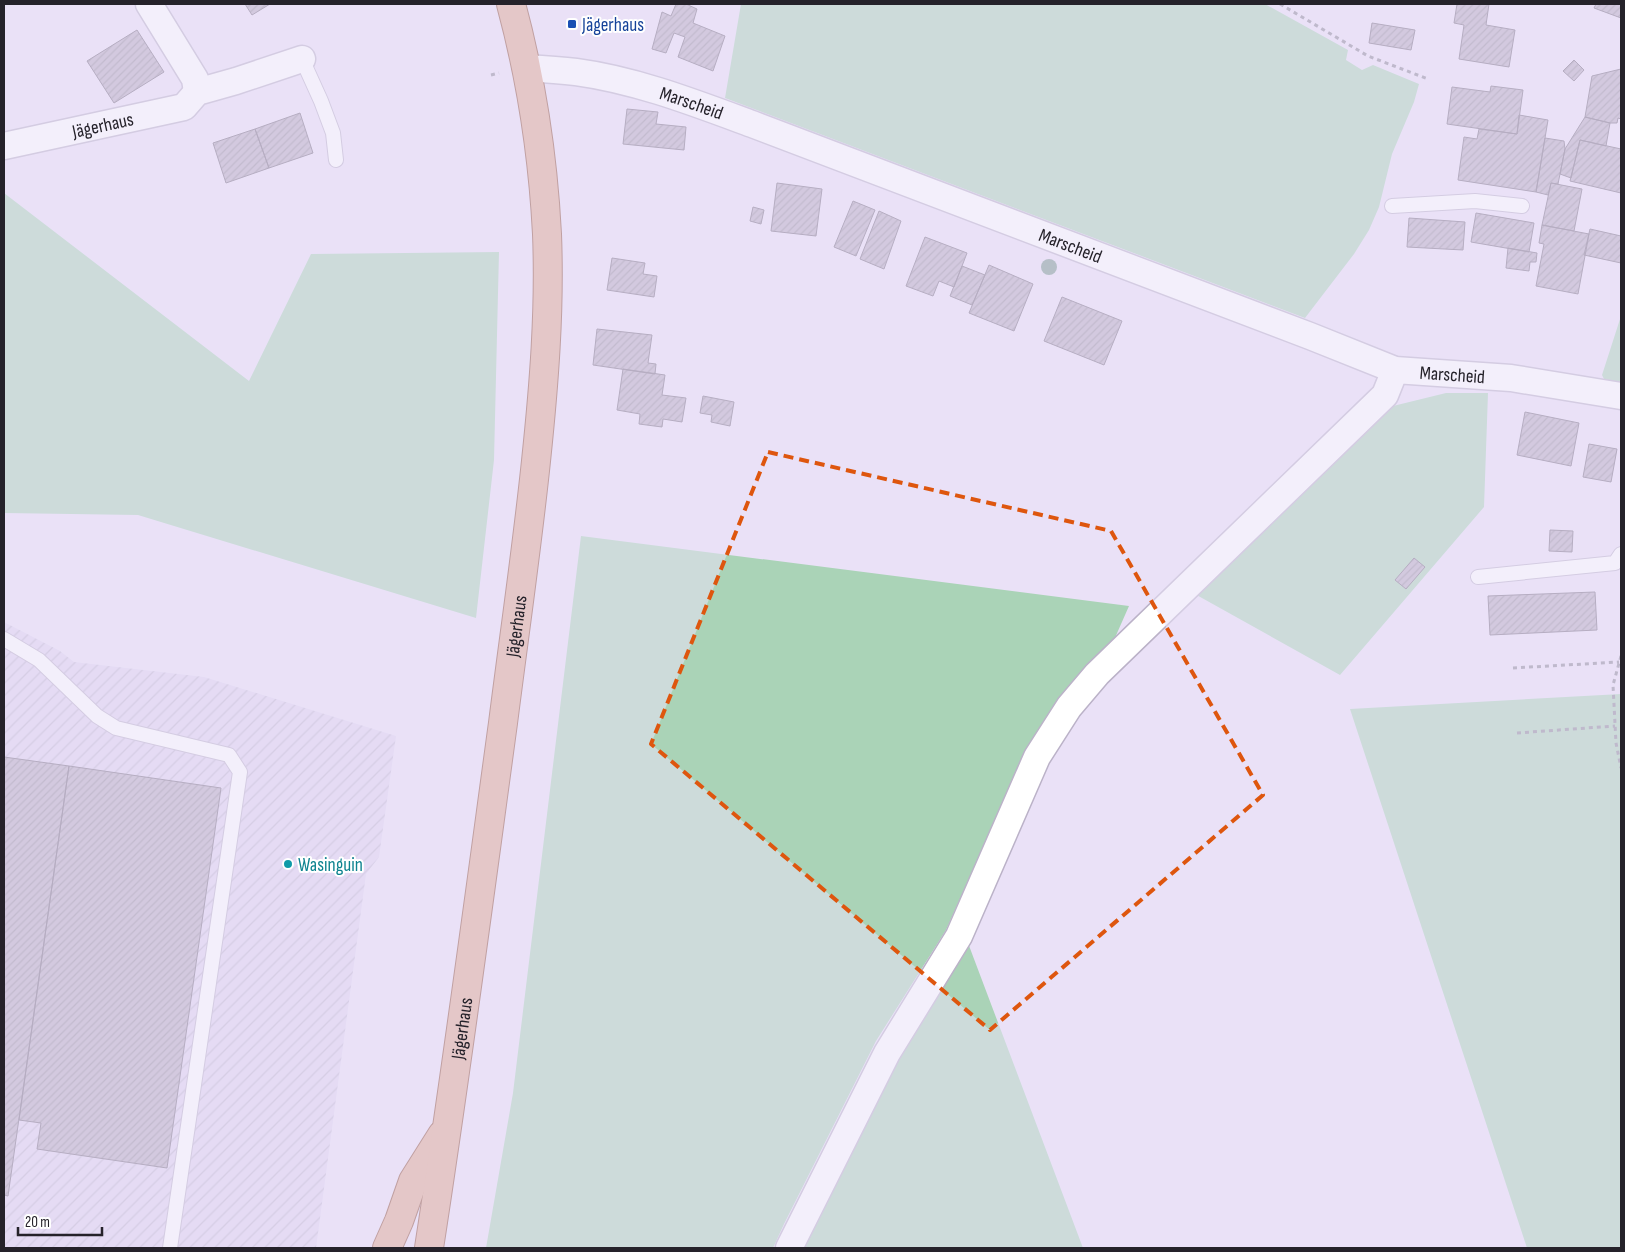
<svg xmlns="http://www.w3.org/2000/svg" width="1625" height="1252" viewBox="0 0 1625 1252" font-family="'Sofia Sans Condensed',sans-serif">
<style>
.industrial{fill:url(#industrial-furrows)}
.grass{fill:#aad3b7}
.building{fill:url(#building-hatch);stroke:#796e81}
.lines{fill:none;stroke-linecap:round;stroke-linejoin:round}
.service-casing{stroke:#bbb2c8;stroke-width:16}
.minor-casing{stroke:#bbb2c8;stroke-width:29}
.primary-casing{stroke:#8f513a;stroke-width:30}
.path{stroke:#8d8797;stroke-width:3;stroke-dasharray:4 4;stroke-linecap:butt}
.service{stroke:#fff;stroke-width:14}
.minor{stroke:#fff;stroke-width:26}
.primary{stroke:#dea68e;stroke-width:28}
.tree{fill:#78958d}
.marked{fill:none;stroke:#de560e;stroke-width:4;stroke-dasharray:10 6;stroke-linejoin:round}
.transit-dot{fill:#1a4fb4;stroke:#fff;stroke-width:2}
.culture-dot{fill:#0f9aa8;stroke:#fff;stroke-width:2}
.labels{text-anchor:middle;stroke-width:4;stroke-linejoin:round;paint-order:stroke}
.transit-label{font-size:19px;fill:#164399;stroke:#fff;text-anchor:start}
.street-label{font-size:19px;fill:#25222a;stroke:#fff}
.culture-label{font-size:19px;fill:#0d838f;stroke:#fff;text-anchor:start}
</style>
<defs>
<pattern id="industrial-furrows" width="10" height="10" patternUnits="userSpaceOnUse" patternTransform="scale(1.25)"><rect width="10" height="10" fill="#dfd3f0"/><path d="M-1 1l2-2M0 10L10 0M9 11l2-2" fill="none" stroke="#bfb5ce"/></pattern>
<pattern id="building-hatch" width="6" height="6" patternUnits="userSpaceOnUse" patternTransform="scale(1.25)"><rect width="6" height="6" fill="#b8acc1"/><path d="M-1 1l2-2M0 6l6-6M5 7l2-2" fill="none" stroke="#958c9d"/></pattern>
</defs>
<rect width="100%" height="100%" fill="#eae1f7"/>
<path class="industrial" d="M4,622L60,651L74,662L204,677L396,736L379,857L366,874L316,1248H4Z"/>
<path class="grass" d="M741,4H1265L1348,50L1346,60L1362,70L1373,65L1419,84L1414,102L1392,154L1379,207L1369,230L1354,254L1305,318L725,98Z
M4,193L249,381L311,254L499,252L494,460L476,618L138,515L4,513Z
M1621,316V383L1604,379L1602,375Z
M1446,393H1488L1484,507L1340,675L1193,593L1389,407Z
M581,536L1129,606L1114,640L1023,759L946,930L876,1041L784,1224L773,1248H486L513,1093Z
M1621,694V1248H1527L1350,709Z
M968,943L1083,1248H798L896,1060Z"/>
<path class="building" d="M245,4H270L252,15Z
M676,4H686L697,9L693,23L725,36L713,71L678,57L685,37L674,33L666,53L652,49L662,12L671,16Z
M1457,4H1489L1486,25L1515,30L1509,67L1459,59L1464,25L1454,23Z
M1596,4H1621V18L1594,8Z
M1372,23L1415,30L1411,50L1369,43Z
M137,30L164,72L114,103L87,61Z
M1574,60L1584,70L1574,81L1563,71Z
M1621,69V119L1618,118L1617,123H1610L1585,117L1592,76Z
M1491,86L1523,90L1517,134L1447,124L1452,87L1490,92Z
M627,109L658,112L656,124L686,127L684,150L623,144Z
M300,113L313,153L269,168L255,129Z
M1519,115L1548,120L1536,192L1458,180L1464,137L1477,139L1479,129L1517,134Z
M1585,117L1610,123L1606,146L1580,140L1571,178L1560,174L1565,149Z
M255,129L269,168L226,183L213,143Z
M1545,138L1564,141L1565,149L1558,184L1551,183L1548,195L1536,192Z
M1580,140L1621,149V193L1570,181Z
M777,183L822,189L816,236L771,231Z
M1551,183L1582,189L1574,231L1542,225Z
M853,201L875,210L856,256L834,247Z
M753,207L764,210L761,224L750,221Z
M879,211L901,221L884,269L860,259Z
M1476,213L1534,223L1529,252L1471,242Z
M1409,218L1465,222L1463,250L1407,247Z
M1542,225L1589,234L1578,294L1536,286L1544,244L1539,243Z
M1590,229L1621,236V263L1584,255Z
M925,237L967,253L954,287L939,281L933,296L906,286Z
M1508,248L1537,253L1536,262H1530L1529,271L1506,268Z
M612,258L645,263L643,274L657,276L654,297L607,290Z
M989,265L1033,284L1014,331L969,313Z
M962,266L985,275L972,305L950,296Z
M1062,297L1122,321L1104,365L1044,341Z
M597,329L652,335L648,363L656,364L655,374L593,365Z
M623,369L665,375L662,395L686,398L682,422L663,419L662,427L639,424L640,414L617,410Z
M703,396L734,402L730,426L711,422L712,415L700,413Z
M1525,412L1579,423L1571,466L1517,455Z
M1589,444L1617,449L1611,482L1583,477Z
M1550,530L1573,531L1572,552L1549,551Z
M1414,558L1425,567L1406,589L1395,580Z
M1595,592L1597,630L1490,635L1488,596Z
M4,757L69,766L8,1196L4,1195Z
M69,766L221,788L167,1168L37,1149L41,1123L19,1120Z"/>
<g class="lines">
<g class="service-casing">
<path id="service" d="M302,59L321,101L333,133L336,160
M1392,206L1475,201L1522,206
M1478,577L1615,563L1621,554
M4,639L39,660L97,716L116,728L229,755L240,772L170,1248"/>
</g>
<g class="minor-casing">
<g id="minor">
<path d="M149,4L195,79L197,92"/>
<path id="s1" d="M526,68C543,69 559,70 576,72C636,80 695,103 752,124L1310,336L1395,370L1511,378L1621,396"/>
<path id="s2" d="M4,146L184,107L197,92L236,81L302,59"/>
<path d="M789,1248L887,1053L959,936L1037,757L1069,707L1097,674L1385,395L1395,370"/>
</g>
</g>
<g class="primary-casing">
<g id="primary">
<path d="M387,1248L399,1221L413,1181L442,1135"/>
<path id="s3" d="M429,1248C456,1074 479,899 503,723C514,636 527,548 536,461C544,385 550,310 547,234C543,157 531,78 511,4"/>
</g>
</g>
<path class="path" d="M1280,4L1368,56L1428,79
M491,75L499,73
M1621,656L1613,685L1616,743L1621,768
M1513,668L1619,662
M1517,733L1615,726"/>
<use href="#service" class="service"/>
<use href="#minor" class="minor"/>
<use href="#primary" class="primary"/>
</g>
<circle class="tree" cx="1049" cy="267" r="8"/>
<path d="M0 0H1625V1252H0ZM768,452L1111,531L1263,795L990,1030L651,744Z" fill="#eae1f7" fill-opacity=".55" fill-rule="evenodd"/>
<path class="marked" d="M768,452L1111,531L1263,795L990,1030L651,744Z"/>
<rect class="transit-dot" x="567" y="19" width="10" height="10" rx="2.5"/>
<circle class="culture-dot" cx="288" cy="864" r="5"/>
<g class="labels">
<g class="transit-label">
<text x="582" y="31">Jägerhaus</text>
</g>
<g class="street-label">
<text dy="7" stroke="none"><textPath href="#s1" startOffset="170">Marscheid</textPath></text>
<text dy="7" stroke="none"><textPath href="#s2" startOffset="101">Jägerhaus</textPath></text>
<text dy="7" stroke="none"><textPath href="#s1" startOffset="575">Marscheid</textPath></text>
<text dy="7" stroke="none"><textPath href="#s1" startOffset="980">Marscheid</textPath></text>
<text dy="7" stroke="none"><textPath href="#s3" startOffset="628">Jägerhaus</textPath></text>
<text dy="7" stroke="none"><textPath href="#s3" startOffset="222">Jägerhaus</textPath></text>
</g>
<g class="culture-label">
<text x="298" y="871">Wasinguin</text>
</g>
</g>
<rect width="1625" height="1252" fill="none" stroke="#25222a" stroke-width="10"/>
<path d="M18 1227v8h84v-8" fill="none" stroke="#25222a" stroke-width="2.5"/>
<text x="25" y="1227" font-size="15" fill="#25222a" stroke="#ffffff" stroke-width="4" paint-order="stroke">20 m</text>
</svg>
